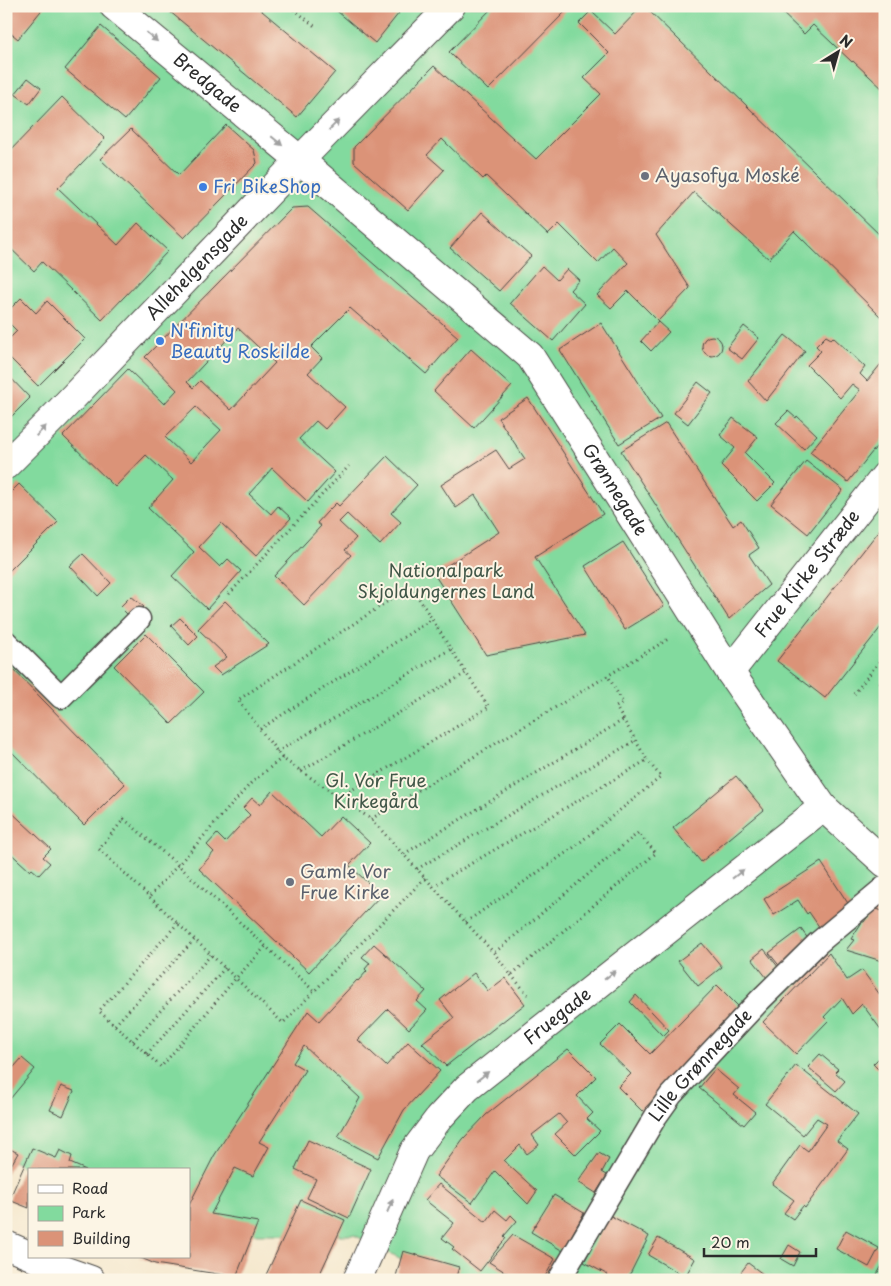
<svg xmlns="http://www.w3.org/2000/svg" width="891" height="1286" viewBox="0 0 891 1286" font-family="'Playpen Sans',sans-serif">
<style>
.green{fill:#82da9e;stroke:#568264}
.building{fill:#db9378;fill-rule:evenodd}
.lines{fill:none;stroke-linecap:round;stroke-linejoin:round}
.service-casing{stroke:#494743;stroke-width:25}
.minor-casing{stroke:#494743;stroke-width:30}
.tertiary-casing{stroke:#494743;stroke-width:30}
.path{stroke:#494743;stroke-width:3;stroke-dasharray:1 4;stroke-linecap:butt}
.service{stroke:#fff;stroke-width:22}
.minor{stroke:#fff;stroke-width:28}
.tertiary{stroke:#fff;stroke-width:28}
.oneway{fill:#a0a0a0}
.worship-dot{fill:#6b7280;stroke:#fcf5e5;stroke-width:2}
.shop-dot{fill:#3f7fe0;stroke:#fcf5e5;stroke-width:2}
.labels{text-anchor:middle;stroke-width:4;stroke-linejoin:round;paint-order:stroke}
.street-label{font-size:18px;fill:#2b2b2b;stroke:#fcf5e5}
.worship-label{font-size:18px;fill:#5b616d;stroke:#fcf5e5;text-anchor:start}
.shop-label{font-size:18px;fill:#366cbe;stroke:#fcf5e5;text-anchor:start}
.park-label{font-size:18px;fill:#415748;stroke:#fcf5e5}
</style>
<rect width="100%" height="100%" fill="#fcf5e5"/>
<filter id="ink" filterUnits="userSpaceOnUse"><feTurbulence type="fractalNoise" baseFrequency=".02" numOctaves="2"/><feDisplacementMap in="SourceGraphic" scale="10" xChannelSelector="R" yChannelSelector="G"/><feConvolveMatrix kernelMatrix="1 2 1 2 8 2 1 2 1" color-interpolation-filters="sRGB"/></filter>
<filter id="wash" filterUnits="userSpaceOnUse"><feTurbulence type="fractalNoise" baseFrequency=".0096" numOctaves="4" result="noise"/><feDisplacementMap in="SourceGraphic" scale="20" xChannelSelector="R" yChannelSelector="G"/><feGaussianBlur stdDeviation="1.12" result="paint"/><feColorMatrix in="noise" values="0 0 0 0 0 0 0 0 0 0 0 0 0 0 0 0 0 1.4 0 .05"/><feComposite in="paint" operator="in"/></filter>
<g filter="url(#wash)">
<rect width="100%" height="100%" fill="#f5e8ce"/>
<path class="green" d="M6,6H885V1280H443L354,1235L189,1233V1170H29L6,1157Z"/>
<g id="blocks">
<path class="building" d="M6,6H45L18,39L6,29Z
M163,6H256L335,72L297,117Z
M331,6H391L399,13L375,43Z
M494,6H564L567,10L488,90L449,52Z
M642,6H644L885,240V321L794,231L769,259L694,192L656,235L690,288L658,321L628,291L611,308L597,295L628,263L613,247L598,263L559,224L548,235L486,176L483,179L442,139L427,155L444,170L408,210L354,162V147L434,66L536,159L601,94L584,78L609,53L579,23L591,11L615,34Z
M775,6H885V91L853,61L852,62L813,25L804,34Z
M101,26L161,77L125,120L65,69Z
M28,78L41,88L29,104L15,94Z
M62,97L105,139L58,188L118,245L138,223L168,251L102,320L42,262L34,271L6,244V155Z
M226,125L254,150L257,163L184,238L100,159L131,129L179,175Z
M308,207L458,337L426,374L350,308L311,347L322,358L308,373L345,407L325,429L316,421L299,439L335,472L308,502L272,468L267,474L249,494L271,514L278,506L291,518L256,556L221,523L199,547L220,567L228,559L241,571L207,609L172,576L194,552L148,508L173,480L146,455L115,487L63,436L128,369L164,404L177,390L145,357L292,208ZM238,328L275,363L231,410L200,381L193,388L187,382ZM196,407L221,430L191,462L165,437Z
M482,212L531,256L499,291L450,248Z
M542,266L557,280L567,269L579,280L570,290L585,304L553,341L510,303Z
M21,298L36,313L47,301L85,339L38,386L6,354V342L17,331L6,320V313Z
M658,322L669,332L651,351L641,341Z
M601,323L661,418L619,444L560,350Z
M744,326L759,338L742,359L727,348Z
M785,335L805,351L766,401L748,381Z
M826,336L831,339L833,337L865,367L860,374L867,381L885,359V436L848,482L810,452L860,390L852,384L840,398L807,365L821,351L816,346Z
M702 346a10 10 0 1 1 20 0a10 10 0 1 1-20 0Z
M471,349L512,386L474,428L434,391Z
M6,373L30,398L6,422Z
M698,382L712,393L688,424L674,413Z
M528,398L603,514L535,557L585,635L486,655L434,574L499,532L475,495L456,508L441,485L496,450L509,469L525,459L498,418Z
M788,411L796,418L797,416L817,435L804,449L776,423Z
M733,418L758,437L745,453L775,483L757,501L721,465L735,448L720,435Z
M666,423L733,526L741,520L759,548L749,555L769,585L729,619L621,451Z
M387,456L417,485L391,513L401,522L380,545L347,514L339,522L356,538L345,550L351,555L304,605L274,576L321,526L317,523L327,512L336,503L339,506Z
M806,461L843,490L808,534L771,504Z
M19,484L58,522L6,574V497Z
M885,523V622L825,698L777,661Z
M623,542L664,606L625,630L585,566Z
M83,554L111,583L98,596L70,566Z
M131,596L144,607L132,619L120,607Z
M225,601L269,644L221,675L213,667L227,657L198,629Z
M180,618L198,636L189,645L171,626Z
M146,634L204,692L171,724L114,666Z
M6,662L125,784L84,825L6,746Z
M736,776L764,810L701,862L673,828Z
M272,791L321,837L341,816L370,843L349,865L381,895L309,972L199,869L214,852L207,845L217,834L225,842L250,815L243,808L252,798L260,805Z
M6,807L51,849L43,857L50,863L39,875L32,869L30,871L6,849Z
M821,862L853,911L822,931L809,912L807,914L798,900L774,915L764,899Z
M874,908L885,912V962L846,950L854,940L851,939L862,922H864Z
M801,929L811,943L782,969L769,953Z
M702,943L722,967L698,986L678,961Z
M374,944L426,991L417,1001L427,1010L409,1029L388,1009L358,1040L386,1066L408,1042L440,1071L404,1110L378,1158L338,1137L360,1098L304,1046L293,1063L305,1070L259,1142L269,1147L253,1176L235,1168L211,1214L258,1222L236,1277L155,1264L139,1257H189V1205L214,1156L308,1011L319,1021L357,980L358,981L367,971L365,969L370,963L362,957Z
M764,949L779,968L767,978L752,959Z
M829,953L847,980L862,970L883,999L885,997V1035L862,1004L852,1014L842,998L824,1017L828,1021L796,1054L763,1022Z
M474,973L488,991L505,978L525,1004L446,1066L422,1043L454,1018L440,1000Z
M717,985L741,1009L642,1111L618,1087L631,1074L600,1044L620,1024L650,1054Z
M636,995L669,1030L663,1036L630,1002Z
M568,1049L596,1077L577,1096L593,1113L587,1119L600,1131L576,1155L555,1134L567,1123L559,1114L532,1135L539,1145L527,1154L520,1145L504,1161L537,1191L528,1204L495,1171L472,1203L436,1176L463,1139L486,1115Z
M885,1052V1076L873,1064Z
M820,1054L838,1069L835,1072L845,1081L836,1091L808,1067Z
M22,1058L35,1069L10,1099L6,1106V1076Z
M796,1065L858,1114L837,1141L848,1149L805,1208L803,1206L793,1219L784,1213L794,1200L772,1184L800,1145L808,1151L827,1124L817,1118L803,1135L765,1104Z
M715,1069L739,1089L734,1095L755,1112L744,1125L699,1088Z
M61,1086L74,1091L63,1116L50,1110Z
M308,1140L371,1169L349,1218L307,1198L316,1179L295,1169Z
M6,1147L18,1153L6,1174Z
M32,1148L56,1158L60,1150L72,1156L70,1163L86,1170H29V1208L9,1200Z
M599,1153L609,1159L602,1172L607,1175L596,1193L578,1182Z
M439,1184L486,1222L495,1210L507,1220L511,1215L517,1221L504,1236L506,1238L480,1271L452,1249L454,1247L442,1238L454,1223L425,1200Z
M554,1195L584,1213L563,1251L531,1232Z
M301,1200L345,1220L317,1280L264,1279Z
M609,1215L649,1236L627,1280H605L608,1275L584,1262Z
M846,1230L879,1248L869,1267L836,1249Z
M513,1235L555,1259L543,1280H518L489,1262Z
M658,1238L695,1259L685,1277L648,1255Z
M789,1245L800,1252L793,1266L781,1259Z
M403,1251L459,1267L455,1280H395Z
M885,1260V1280H874Z
M748,1263L771,1280H735Z"/>
</g>
</g>
<g filter="url(#ink)">
<use href="#blocks" fill-opacity="0" stroke="#494743" stroke-width="1"/>
<g class="lines">
<g class="service-casing">
<g id="service">
<path d="M6,642L61,697L139,619"/>
<path id="s1" d="M559,1280L656,1116L671,1095L760,1000L818,943L885,887"/>
</g>
</g>
<g class="minor-casing">
<g id="minor">
<path id="s2" d="M114,6L300,160L530,356L730,672L823,807L885,863"/>
<path id="s3" d="M6,465L56,415L300,160L451,6"/>
<path id="s4" d="M730,672L885,476"/>
<path id="s5" d="M357,1280L414,1151L439,1118L467,1088L823,807"/>
</g>
</g>
<g class="tertiary-casing">
<path id="tertiary" d="M6,1245L29,1255
M33,1257L57,1268L91,1280"/>
</g>
<path class="path" d="M290,6L317,28
M229,594L349,466
M885,675L879,682L885,687
M854,694L885,654
M260,729L432,619
M277,752L451,649
M282,758L238,700L411,586L466,673
M301,771L466,673L489,707L340,797
M371,819L670,638
M404,854L623,720
M417,869L636,740
M425,878L283,1023L99,849L124,819L178,865L251,783L282,758L371,819L494,953L511,975L656,853L638,833L494,953
M433,886L647,760L616,707L623,703L608,676
M150,896L178,865L314,991
M466,922L573,848L661,777L647,760
M178,923L99,1011L161,1067L236,978L266,946
M511,975L530,997
M115,1025L195,939
M133,1041L211,955
M147,1054L225,968"/>
<use href="#service" class="service"/>
<use href="#minor" class="minor"/>
<use href="#tertiary" class="tertiary"/>
</g>
<defs><path id="oneway-solid" d="M-6-.8H1V-3.2L6.5 0L1 3.2V.8H-6Z" transform="scale(1.25)"/></defs>
<g class="oneway">
<use href="#oneway-solid" transform="translate(152 37) rotate(40)"/>
<use href="#oneway-solid" transform="translate(334 125) rotate(-45)"/>
<use href="#oneway-solid" transform="translate(277 141) rotate(40)"/>
<use href="#oneway-solid" transform="translate(41 431) rotate(-45)"/>
<use href="#oneway-solid" transform="translate(738 874) rotate(-38)"/>
<use href="#oneway-solid" transform="translate(610 975) rotate(-38)"/>
<use href="#oneway-solid" transform="translate(483 1076) rotate(-38)"/>
<use href="#oneway-solid" transform="translate(390 1206) rotate(-66)"/>
</g>
</g>
<g class="worship-dot">
<circle cx="645" cy="176" r="5"/>
<circle cx="290" cy="882" r="5"/>
</g>
<g class="shop-dot">
<circle cx="203" cy="187" r="5"/>
<circle cx="160" cy="341" r="5"/>
</g>
<g class="labels">
<g class="street-label">
<text dy="6" stroke="none"><textPath href="#s2" startOffset="121">Bredgade</textPath></text>
<text dy="6" stroke="none"><textPath href="#s3" startOffset="275">Allehelgensgade</textPath></text>
<text dy="6" stroke="none"><textPath href="#s2" startOffset="702">Grønnegade</textPath></text>
<text dy="6" stroke="none"><textPath href="#s4" startOffset="125">Frue Kirke Stræde</textPath></text>
<text dy="6" stroke="none"><textPath href="#s5" startOffset="339">Fruegade</textPath></text>
<text dy="6" stroke="none"><textPath href="#s1" startOffset="258">Lille Grønnegade</textPath></text>
</g>
<g class="worship-label">
<text x="655" y="182">Ayasofya Moské</text>
<text x="300" y="878">Gamle Vor<tspan x="300" dy="21">Frue Kirke</tspan></text>
</g>
<g class="shop-label">
<text x="213" y="193">Fri BikeShop</text>
<text x="170" y="337">N'finity<tspan x="170" dy="21">Beauty Roskilde</tspan></text>
</g>
<g class="park-label">
<text x="446" y="577">Nationalpark<tspan x="446" dy="21">Skjoldungernes Land</tspan></text>
<text x="376" y="787">Gl. Vor Frue<tspan x="376" dy="21">Kirkegård</tspan></text>
</g>
</g>
<rect width="891" height="1286" fill="none" stroke="#fcf5e5" stroke-width="25"/>
<rect x="28" y="1168" width="162" height="90" fill="#fcf5e5" stroke="#a8a49b"/>
<rect x="38" y="1185" width="25" height="8" fill="#ffffff" stroke="#a8a49b"/>
<text x="72" y="1194" font-size="15" fill="#2b2b2b">Road</text>
<rect x="38" y="1206" width="25" height="15" fill="#82da9e" stroke="#a8a49b"/>
<text x="72" y="1218" font-size="15" fill="#2b2b2b">Park</text>
<rect x="38" y="1231" width="25" height="15" fill="#db9378" stroke="#a8a49b"/>
<text x="72" y="1244" font-size="15" fill="#2b2b2b">Building</text>
<g transform="translate(838 52) rotate(37)" stroke="#fcf5e5" stroke-width="4" paint-order="stroke">
<path d="M0-4L9 19L0 12L-9 19Z" fill="#2b2b2b"/>
<text y="-8" font-size="14" font-weight="bold" text-anchor="middle" fill="#2b2b2b">N</text>
</g>
<path d="M704 1248v8h112v-8" fill="none" stroke="#2b2b2b" stroke-width="2.5"/>
<text x="711" y="1248" font-size="15" fill="#2b2b2b" stroke="#fcf5e5" stroke-width="4" paint-order="stroke">20 m</text>
</svg>
